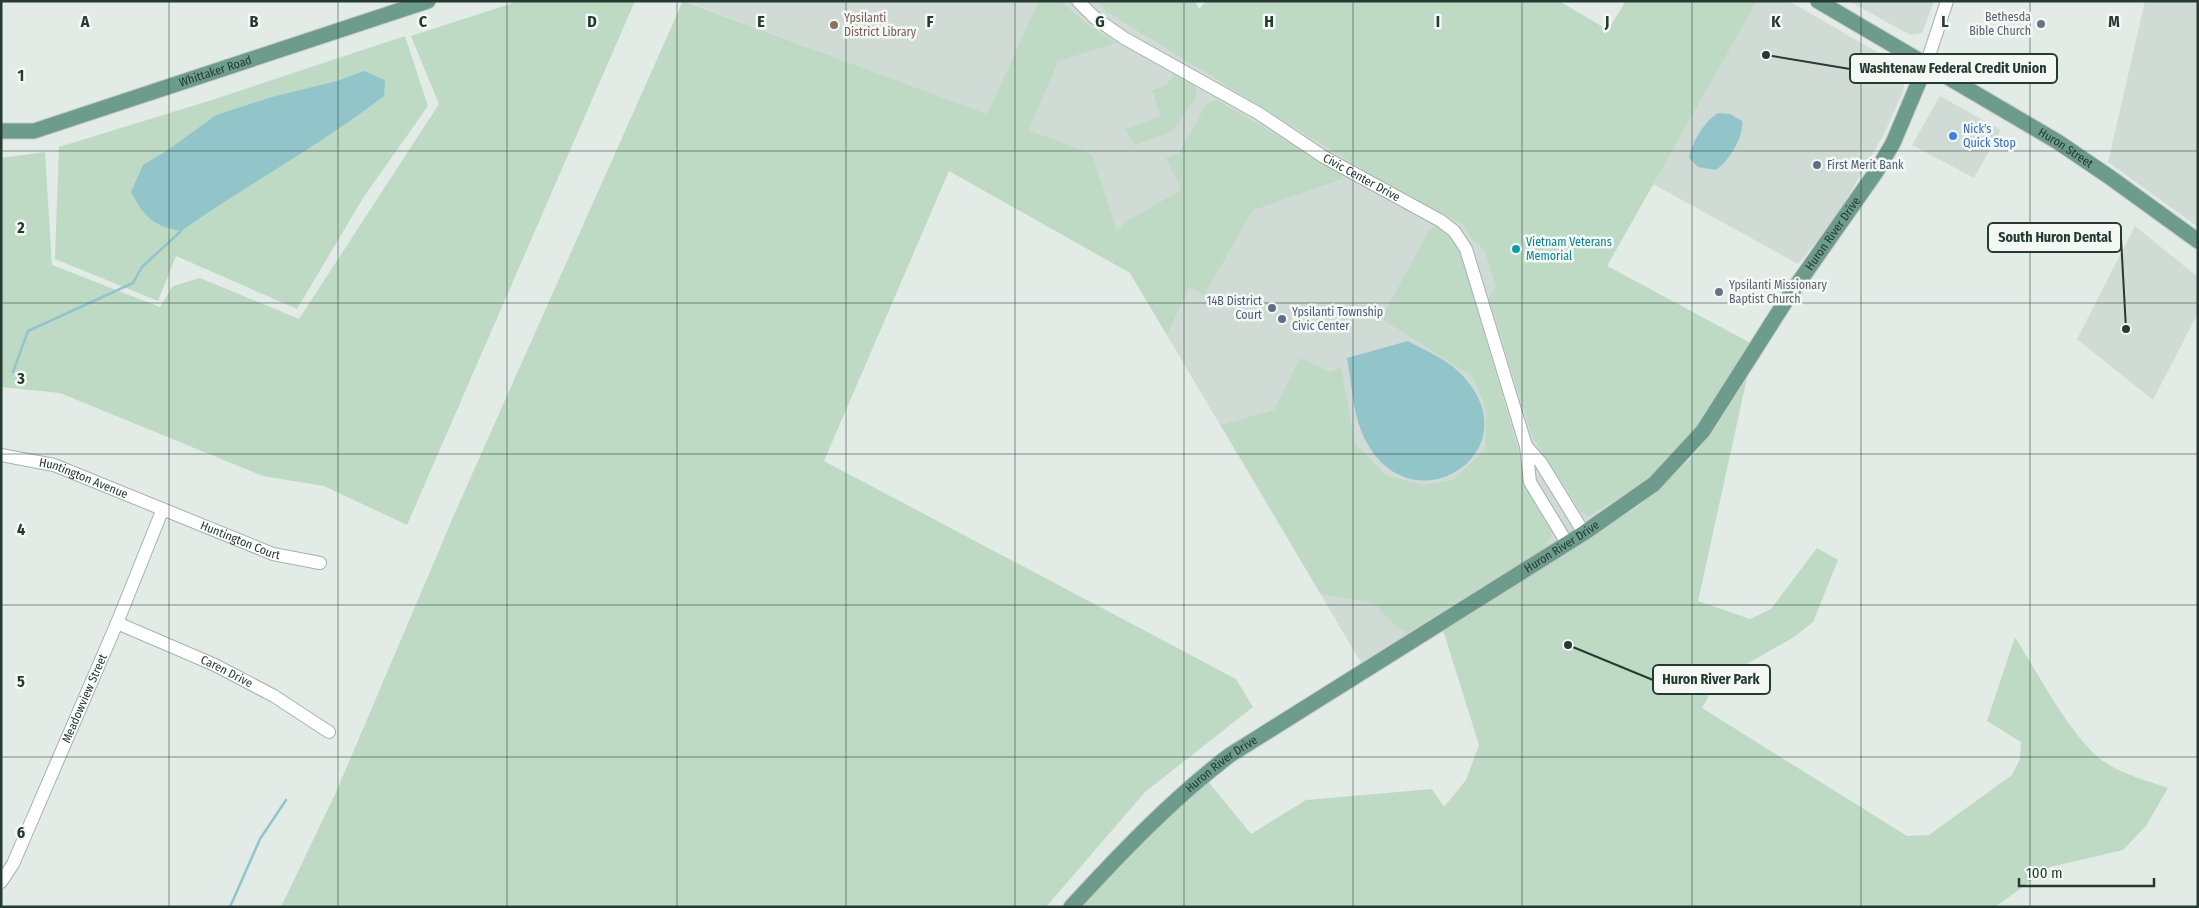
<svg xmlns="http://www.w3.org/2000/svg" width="2199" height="908" viewBox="0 0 2199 908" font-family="'Fira Sans Condensed',sans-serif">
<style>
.built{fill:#d1dbd6}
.green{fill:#bedac4}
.water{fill:#91c5ca}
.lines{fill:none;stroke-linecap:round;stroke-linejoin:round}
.stream{stroke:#91c5ca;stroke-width:2.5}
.minor-casing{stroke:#a6b2ad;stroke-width:14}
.major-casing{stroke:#c2c8c6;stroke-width:17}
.minor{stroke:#fff;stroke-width:12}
.major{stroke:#6d9c8c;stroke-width:15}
.grid{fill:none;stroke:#253a33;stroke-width:1;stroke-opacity:0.55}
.worship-dot{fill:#6b7280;stroke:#f3f8f5;stroke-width:2}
.education-dot{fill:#8d6e63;stroke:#f3f8f5;stroke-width:2}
.shop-dot{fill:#3f7fe0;stroke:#f3f8f5;stroke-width:2}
.service-dot{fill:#5c6f8a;stroke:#f3f8f5;stroke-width:2}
.culture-dot{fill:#0f9aa8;stroke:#f3f8f5;stroke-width:2}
.labels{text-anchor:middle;stroke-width:5;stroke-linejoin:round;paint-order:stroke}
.worship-label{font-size:12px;fill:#5b616d;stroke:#f3f8f5;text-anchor:end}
.education-label{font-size:12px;fill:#785e54;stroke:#f3f8f5;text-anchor:start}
.street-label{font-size:12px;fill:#253a33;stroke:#f3f8f5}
.shop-label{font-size:12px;fill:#366cbe;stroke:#f3f8f5;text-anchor:start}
.service-label{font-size:12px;fill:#4e5e75;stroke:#f3f8f5;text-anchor:start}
.culture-label{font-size:12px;fill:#0d838f;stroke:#f3f8f5;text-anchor:start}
.grid-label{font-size:16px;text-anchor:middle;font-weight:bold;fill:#253a33;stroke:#f3f8f5;stroke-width:5;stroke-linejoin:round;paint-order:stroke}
.leader{fill:none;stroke:#253a33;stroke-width:2}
.callout-dot{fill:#253a33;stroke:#f3f8f5;stroke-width:2}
.callout{fill:#f3f8f5;stroke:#253a33;stroke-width:2}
.callout-label{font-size:14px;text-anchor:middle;font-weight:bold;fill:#253a33}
</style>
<rect width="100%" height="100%" fill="#e3ebe7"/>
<path class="built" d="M685,1H1116L1754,345L1660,471L1528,560L1375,654L1363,666L1130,273L1092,154Z
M1757,1H1789L1906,69L1903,92L1884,134L1835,219L1798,264L1653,184Z
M1849,1H1934L1922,33L1910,35Z
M2145,1H2198V227L2108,162Z
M1940,96L2001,130L1974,178L1912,145Z
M2135,226L2198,277V313L2153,400L2077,339Z"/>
<path class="green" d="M519,1H635L407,525L324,486L263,476L60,393L1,387V158L45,152L52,265L160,307L173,286L200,278L299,319L439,104L411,36Z
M683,1L987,114L1039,1H1061L1087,24L1116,43L1058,61L1029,130L1092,154L1117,231L1127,221L1181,190L1166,158L1179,153L1207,103L1217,100L1342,174L1343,179L1253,210L1204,295L1189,287L1167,335L1130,273L949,171L824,461L1236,679L1253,707L1145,792L1046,907H281L337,790L457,508Z
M1096,1H1195L1199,9L1206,1H1559L1608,30L1626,1H1757L1607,266L1754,345L1699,429L1646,481L1589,516L1580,511L1532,436L1489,298L1496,287L1484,249L1472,239L1462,224L1375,177L1107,12Z
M405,36L428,106L363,198L297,309L176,256L158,301L55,259L59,147L215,99Z
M1175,74L1195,85L1197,96L1173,131L1135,145L1125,129L1161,116L1152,90L1165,86Z
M1438,226L1458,244L1519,452L1525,488L1552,532L1544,548L1407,633L1397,627L1374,603L1321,594L1221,425L1274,410L1300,358L1331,372L1341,367L1355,444L1387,476L1424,485L1453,480L1485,449L1487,410L1472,376L1385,321L1383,316L1429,230Z
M1747,378L1698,601L1750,619L1771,609L1817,548L1838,560L1813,622L1794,637L1717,681L1702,708L1907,836L1929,835L2012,775L2020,759L2021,742L1987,721L2015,637C2037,672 2068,731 2098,757C2116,773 2146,780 2168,788L2146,826L2123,850L2050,867L1995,907H1081L1206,779L1251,834L1306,800L1432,789L1444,807L1466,780L1479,745L1443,630L1640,505L1690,459L1711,434Z"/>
<path class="water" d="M364,71L385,80L384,96C319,146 248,184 181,231C152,226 144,216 131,192L143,165L168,150L216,115L272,97L337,81Z
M1718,113L1730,114L1742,121C1744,137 1729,161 1716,170L1698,167L1689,158C1692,142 1704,122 1718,113Z
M1408,341C1424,350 1446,359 1459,372C1537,448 1415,530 1367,443C1353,419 1352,385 1347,358Z"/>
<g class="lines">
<path class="stream" d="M13,372L28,331L133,283L142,267L181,231
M230,907L260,839L286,800"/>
<g class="minor-casing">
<g id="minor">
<path id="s1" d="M1078,1L1095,18L1124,38L1258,113L1324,157L1441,221L1454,231L1466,249L1526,446L1530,482L1567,543"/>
<path d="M1926,65L1947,1"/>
<path d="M1526,446L1541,463L1584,533"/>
<path id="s2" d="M1,455L54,465L273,554L320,563"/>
<path id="s3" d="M117,623L215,665L274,696L329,732"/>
<path id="s4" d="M1,882L13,864L117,623L162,511"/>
</g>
</g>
<g class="major-casing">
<g id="major">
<path id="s5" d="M1818,1L2058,142L2111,178L2198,241"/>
<path id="s6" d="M1,131H34L428,1"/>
<path id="s7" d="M1071,907C1121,853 1171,800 1230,755L1584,533L1654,484L1703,431L1787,299L1876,172L1893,143L1926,65"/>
</g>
</g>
<use href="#minor" class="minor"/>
<use href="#major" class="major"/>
</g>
<path class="grid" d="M169,1V907M338,1V907M507,1V907M677,1V907M846,1V907M1015,1V907M1184,1V907M1353,1V907M1522,1V907M1692,1V907M1861,1V907M2030,1V907M1,151H2198M1,303H2198M1,454H2198M1,605H2198M1,757H2198"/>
<g class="worship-dot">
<circle cx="2041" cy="24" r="5"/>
<circle cx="1719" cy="292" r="5"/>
</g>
<circle class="education-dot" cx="834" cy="25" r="5"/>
<circle class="shop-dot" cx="1953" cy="136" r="5"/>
<g class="service-dot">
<circle cx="1817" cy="165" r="5"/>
<circle cx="1272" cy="308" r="5"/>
<circle cx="1282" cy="319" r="5"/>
</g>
<circle class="culture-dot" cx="1516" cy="249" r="5"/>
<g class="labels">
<g class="worship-label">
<text x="2031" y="21">Bethesda<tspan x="2031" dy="14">Bible Church</tspan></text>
<text x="1729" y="289" text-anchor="start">Ypsilanti Missionary<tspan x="1729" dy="14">Baptist Church</tspan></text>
</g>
<g class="education-label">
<text x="844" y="22">Ypsilanti<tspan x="844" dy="14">District Library</tspan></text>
</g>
<g class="street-label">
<text dy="4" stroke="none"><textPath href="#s6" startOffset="224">Whittaker Road</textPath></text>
<text dy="4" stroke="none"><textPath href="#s5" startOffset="288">Huron Street</textPath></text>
<text dy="4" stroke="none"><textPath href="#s1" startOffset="335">Civic Center Drive</textPath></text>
<text dy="4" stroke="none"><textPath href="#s7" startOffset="1032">Huron River Drive</textPath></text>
<text dy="4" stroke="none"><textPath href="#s2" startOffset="86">Huntington Avenue</textPath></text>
<text dy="4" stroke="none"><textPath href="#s2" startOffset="255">Huntington Court</textPath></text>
<text dy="4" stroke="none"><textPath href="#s7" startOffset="612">Huron River Drive</textPath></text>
<text dy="4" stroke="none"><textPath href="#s3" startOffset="120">Caren Drive</textPath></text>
<text dy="4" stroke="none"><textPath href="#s4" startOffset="202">Meadowview Street</textPath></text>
<text dy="4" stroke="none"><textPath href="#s7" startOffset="208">Huron River Drive</textPath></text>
</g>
<g class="shop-label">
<text x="1963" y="133">Nick's<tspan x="1963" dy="14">Quick Stop</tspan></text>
</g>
<g class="service-label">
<text x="1827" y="169">First Merit Bank</text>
<text x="1262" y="305" text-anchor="end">14B District<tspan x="1262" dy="14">Court</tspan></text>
<text x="1292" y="316">Ypsilanti Township<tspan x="1292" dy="14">Civic Center</tspan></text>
</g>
<g class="culture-label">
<text x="1526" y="246">Vietnam Veterans<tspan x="1526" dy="14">Memorial</tspan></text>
</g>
</g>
<g class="grid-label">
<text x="85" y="27">A</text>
<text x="254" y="27">B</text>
<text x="423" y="27">C</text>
<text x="592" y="27">D</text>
<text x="761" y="27">E</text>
<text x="930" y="27">F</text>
<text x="1100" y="27">G</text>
<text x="1269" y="27">H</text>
<text x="1438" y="27">I</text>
<text x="1607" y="27">J</text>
<text x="1776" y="27">K</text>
<text x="1945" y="27">L</text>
<text x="2114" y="27">M</text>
<text x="21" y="81">1</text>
<text x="21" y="233">2</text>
<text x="21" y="384">3</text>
<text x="21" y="535">4</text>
<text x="21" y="687">5</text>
<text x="21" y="838">6</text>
</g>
<path class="leader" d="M1766 55L1850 69M2126 329L2121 238M1568 645L1653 680"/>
<g class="callout-dot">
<circle cx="1766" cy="55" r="5"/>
<circle cx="2126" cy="329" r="5"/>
<circle cx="1568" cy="645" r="5"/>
</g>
<g class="callout">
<rect x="1850" y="54" width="207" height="29" rx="5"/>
<rect x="1988" y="223" width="133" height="29" rx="5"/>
<rect x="1653" y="665" width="117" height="29" rx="5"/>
</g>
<g class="callout-label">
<text x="1953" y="73">Washtenaw Federal Credit Union</text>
<text x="2055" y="242">South Huron Dental</text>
<text x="1711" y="684">Huron River Park</text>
</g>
<rect width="2199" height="908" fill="none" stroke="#253a33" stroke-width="5"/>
<path d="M2019 878v8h135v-8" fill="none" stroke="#253a33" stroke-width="2.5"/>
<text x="2026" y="878" font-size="15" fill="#253a33" stroke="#f3f8f5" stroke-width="4" paint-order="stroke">100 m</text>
</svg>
